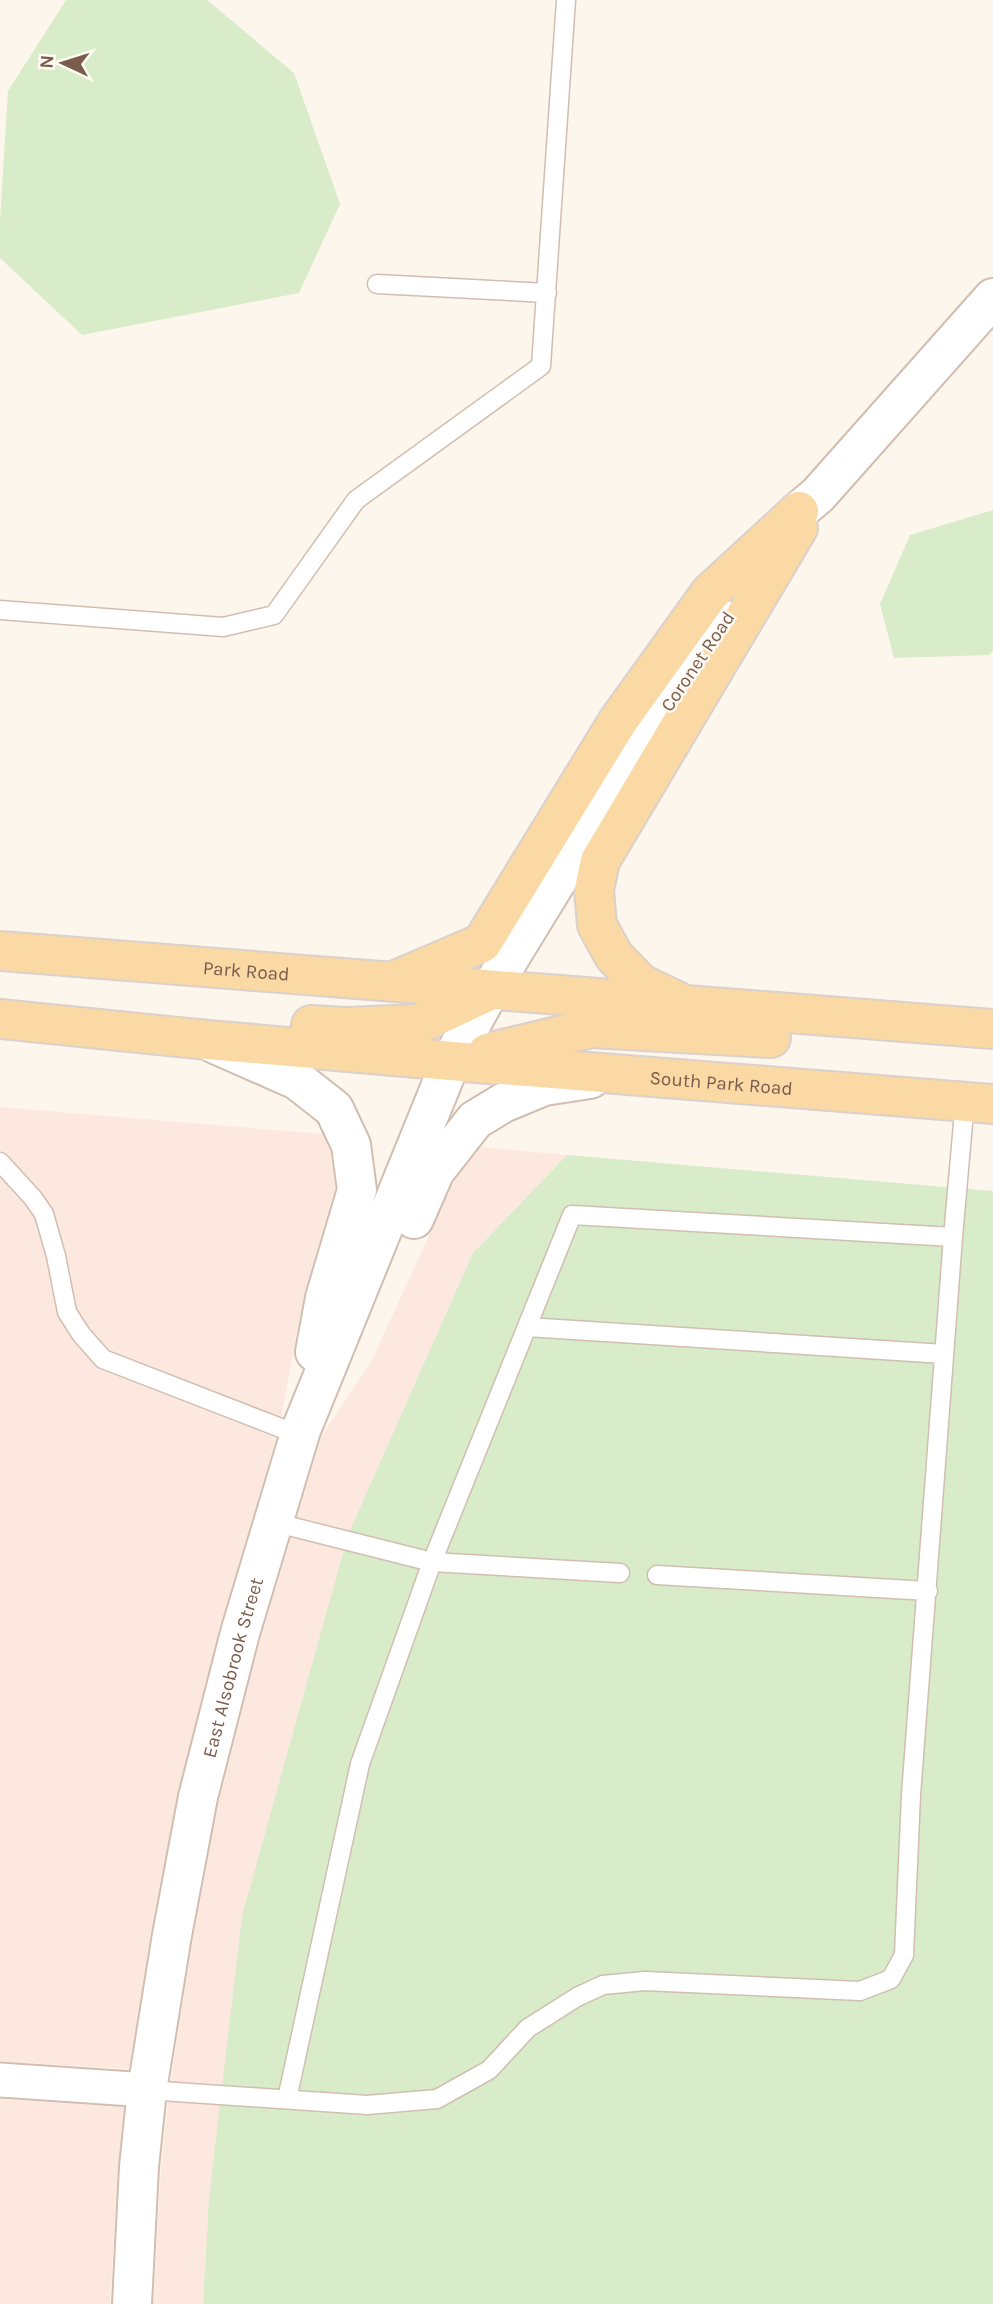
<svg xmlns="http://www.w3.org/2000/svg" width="993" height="2304" viewBox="0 0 993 2304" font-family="Karla,sans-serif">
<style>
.commercial{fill:#fde8e0}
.green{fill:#d8ecc9}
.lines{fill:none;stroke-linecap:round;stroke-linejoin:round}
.service-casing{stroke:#d1beb0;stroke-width:21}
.minor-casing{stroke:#d1beb0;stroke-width:37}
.tertiary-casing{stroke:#d1beb0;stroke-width:42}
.primary-casing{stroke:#dad1cd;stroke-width:42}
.service{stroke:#fff;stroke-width:18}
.minor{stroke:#fff;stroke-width:33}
.tertiary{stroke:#fff;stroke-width:38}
.primary{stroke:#fbd9a5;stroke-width:38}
.labels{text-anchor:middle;stroke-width:5;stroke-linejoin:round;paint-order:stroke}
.street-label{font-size:19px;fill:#7a5c4d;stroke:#fffaf3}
</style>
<rect width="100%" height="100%" fill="#fdf6ec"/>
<path class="commercial" d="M0,1107L323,1134L330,1149L335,1188L304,1294L280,1423L272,1436L275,1442L220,1627L178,1793L151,1931L129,2069L0,2061Z
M480,1147L567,1155L473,1253L209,2198L203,2304H153L161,2169L169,2092L193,1938L219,1801L261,1637L321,1437L371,1362L454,1181Z
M0,2099L124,2107L118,2166L110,2304H0Z"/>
<path class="green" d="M66,0H207L294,73L340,204L299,293L82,335L0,258V220L8,91Z
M993,510V651L989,655L894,658L880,604L910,535Z
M567,1155L993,1191V2304H203L209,2198L242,1916L348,1535L473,1253Z"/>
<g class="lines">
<g class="service-casing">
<path id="service" d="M377,284L547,293
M0,610L223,627L274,615L356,500L541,366L566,0
M0,1162L33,1198L44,1214L56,1256L67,1312L81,1334L103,1359L299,1435
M953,1237L965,1101
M527,1327L944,1354
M273,1522L432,1562L620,1573
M657,1575L928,1591
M147,2090L367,2105L437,2099L489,2070L528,2028L577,1997L603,1985L645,1981L860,1991L891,1979L904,1955L911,1795L953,1237L572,1215L432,1562L360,1764L287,2099"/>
</g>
<g class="minor-casing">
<path id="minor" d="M0,2080L147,2090"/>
</g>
<g class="tertiary-casing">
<g id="tertiary">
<path d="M780,538L799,511L818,495L993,298"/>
<path d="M213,1043L297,1080L334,1109L351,1145L357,1190L325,1298L315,1352"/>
<path d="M414,1219L435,1171L475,1120L503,1103L544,1086L590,1079"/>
<path id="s1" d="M132,2304L139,2167L147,2090L172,1935L198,1797L240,1633L301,1430L451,1061L490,990L640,745L725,620"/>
</g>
</g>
<g class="primary-casing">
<g id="primary">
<path id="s2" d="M0,951L993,1029"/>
<path d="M396,980L482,943L618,721L710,593L799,511"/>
<path d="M677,1001L641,984L614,956L597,925L594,890L600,861L798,528"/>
<path id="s3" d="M0,1019L208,1040L451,1061L993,1104"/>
<path d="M311,1025L346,1027L419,1024L489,991"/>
<path d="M487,1053L591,1028L771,1038"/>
</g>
</g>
<use href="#service" class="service"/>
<use href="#minor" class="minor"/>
<use href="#tertiary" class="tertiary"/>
<use href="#primary" class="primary"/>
</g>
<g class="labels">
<g class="street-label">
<text transform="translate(697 661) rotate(-56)" y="7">Coronet Road</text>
<text dy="7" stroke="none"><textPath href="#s2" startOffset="247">Park Road</textPath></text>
<text dy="7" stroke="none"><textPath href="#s3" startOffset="724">South Park Road</textPath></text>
<text dy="7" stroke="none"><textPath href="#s1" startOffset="646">East Alsobrook Street</textPath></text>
</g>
</g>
<g transform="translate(63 63) rotate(274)" stroke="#fffaf3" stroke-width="5" paint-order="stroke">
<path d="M0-5L12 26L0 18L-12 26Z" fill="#7a5c4d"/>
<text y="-10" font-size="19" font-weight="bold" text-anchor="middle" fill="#7a5c4d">N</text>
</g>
</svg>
